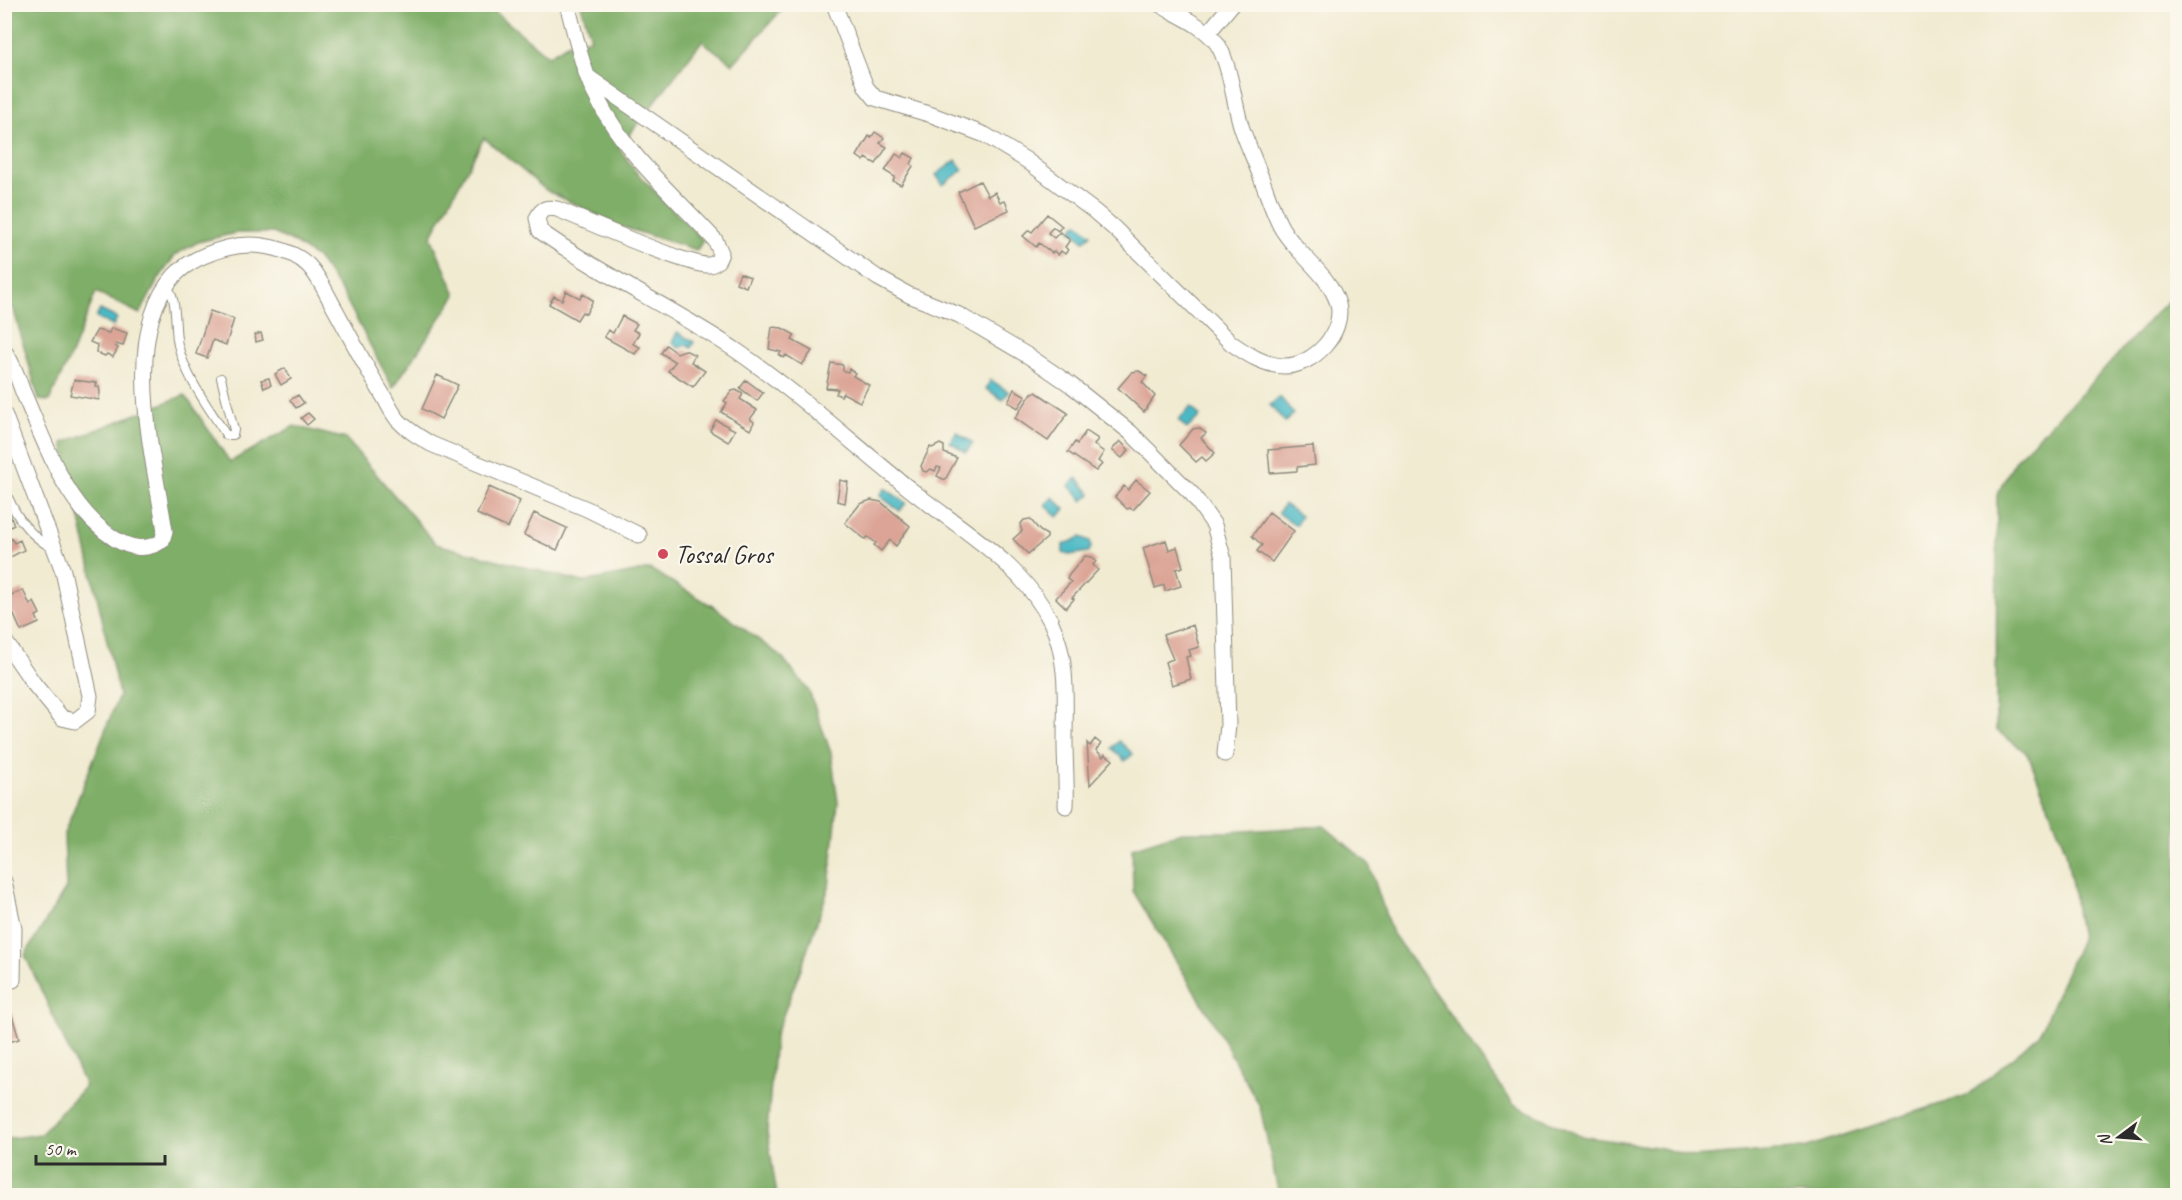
<svg xmlns="http://www.w3.org/2000/svg" width="2182" height="1200" viewBox="0 0 2182 1200" font-family="Caveat,sans-serif">
<style>
.forest{fill:#7fae67;stroke:#556c49;stroke-width:1.5}
.water{fill:#4bb9c5;stroke:#3b7278;stroke-width:1.5}
.building{fill:#dba496}
.lines{fill:none;stroke-linecap:round;stroke-linejoin:round}
.service-casing{stroke:#8e8b7e;stroke-width:10}
.minor-casing{stroke:#8e8b7e;stroke-width:17}
.service{stroke:#fff;stroke-width:8}
.minor{stroke:#fff;stroke-width:15}
.poi-dot{fill:#d1495b;stroke:#fbf7ec;stroke-width:2}
.labels{text-anchor:middle;stroke-width:4.5;stroke-linejoin:round;paint-order:stroke}
.poi-label{font-size:26px;fill:#2b2b2b;stroke:#fbf7ec;text-anchor:start}
</style>
<rect width="100%" height="100%" fill="#fbf7ec"/>
<filter id="ink" filterUnits="userSpaceOnUse"><feTurbulence type="fractalNoise" baseFrequency=".0167" numOctaves="2"/><feDisplacementMap in="SourceGraphic" scale="12" xChannelSelector="R" yChannelSelector="G"/><feConvolveMatrix kernelMatrix="1 2 1 2 8 2 1 2 1" color-interpolation-filters="sRGB"/></filter>
<filter id="wash" filterUnits="userSpaceOnUse"><feTurbulence type="fractalNoise" baseFrequency=".008" numOctaves="4" result="noise"/><feDisplacementMap in="SourceGraphic" scale="24" xChannelSelector="R" yChannelSelector="G"/><feGaussianBlur stdDeviation="1.35" result="paint"/><feColorMatrix in="noise" values="0 0 0 0 0 0 0 0 0 0 0 0 0 0 0 0 0 1.4 0 .05"/><feComposite in="paint" operator="in"/></filter>
<g filter="url(#wash)">
<rect width="100%" height="100%" fill="#f1ebd2"/>
<path class="forest" d="M5,5H487L548,56L567,44L591,38L581,5H786L733,64L702,41L619,148L636,172L703,240L697,250L619,226L546,190L484,138L431,237L456,295L393,388L343,294L327,271L317,258L293,242L273,233H236L198,242L175,255L158,280L140,314L96,292L71,355L49,401L39,400L13,307L5,308Z
M2177,293V1195H1279L1260,1107L1210,1016L1133,891L1132,848L1182,832H1228L1324,826L1369,864L1391,931L1513,1104L1580,1136L1662,1148L1694,1157L1804,1148L1968,1095L2039,1035L2081,939L2066,851L2028,754L1996,730L1997,495L2015,460L2103,371L2155,313Z
M185,395L230,462L294,426L346,439L436,544L583,582L650,569L714,607L782,657L809,691L831,753L838,802L829,887L800,971L775,1036L767,1132L777,1195L5,1196V1139L41,1134L85,1086L25,955L66,888L64,834L119,695L63,443Z"/>
<path class="water" d="M956,160L963,170L943,185L936,175Z
M1078,223L1091,234L1084,241L1071,230Z
M100,310L117,318L113,326L96,318Z
M677,332L694,342L691,348L686,345L679,348L672,343Z
M991,380L1009,392L1003,400L986,389Z
M1280,397L1294,414L1285,422L1270,405Z
M1191,407L1200,416L1187,429L1178,420Z
M956,432L973,443L966,452L950,442Z
M1077,478L1091,494L1083,501L1069,486Z
M885,488L906,503L900,511L880,496Z
M1053,497L1065,509L1058,517L1045,505Z
M1284,504L1301,516L1296,525L1278,513Z
M1081,537L1090,541L1091,548L1088,552L1069,555L1063,553V545Z
M1119,741L1133,754L1125,761L1112,748Z"/>
<g id="blocks">
<path class="building" d="M875,132L884,138L880,143L887,147L876,164L866,158L864,161L857,156L869,136L871,138Z
M905,153L914,158L911,164L913,166L901,185L893,181L895,177L885,171L896,154L902,158Z
M980,181L988,196L995,192L1000,202L1005,201L1009,210L974,226L958,192Z
M1047,214L1062,226L1058,231L1053,227L1048,233L1054,238L1060,232L1070,240L1065,247L1068,250L1065,254L1061,251L1058,255L1054,251L1052,253L1039,243L1036,247L1023,236L1029,230L1032,232Z
M740,273L750,277L746,287L736,283Z
M566,291L580,298L583,294L593,300L586,314L582,312L577,320L549,304L554,296L562,300Z
M210,311L234,319L226,345L213,340L207,358L196,354Z
M622,316L637,324L633,330L639,333L633,344L640,347L635,354L604,337L608,330L613,333Z
M772,327L782,328L795,335L792,340L812,351L802,365L786,355L784,358L779,355L781,352L769,349Z
M111,328L127,333L123,346L116,344L115,346L118,348L113,357L107,354L105,356L96,352L97,345L90,342L97,330L109,333Z
M261,333L263,340L256,342L255,335Z
M666,345L677,353L685,350L695,355L691,362L705,371L693,387L668,371L675,362L661,353Z
M831,363L843,365V371L848,372L849,369L855,373L853,376L869,385L860,402L843,393L841,396L836,394L838,389L826,388Z
M285,368L291,379L281,385L275,374Z
M1139,371L1147,376L1142,382L1155,396L1144,412L1118,388L1132,372Z
M437,375L458,385L441,419L422,409Z
M269,378L271,385L264,388L261,380Z
M74,380L97,383L96,387H99L100,392L99,400L70,395Z
M746,380L763,393L757,401L740,388Z
M1014,389L1026,396L1018,408L1008,402Z
M736,390L743,394L740,399L757,410L750,419L754,422L750,430L721,412L727,403L724,401L732,391Z
M1036,392L1068,413L1048,441L1015,418L1032,393Z
M298,395L304,403L296,408L290,400Z
M308,413L314,419L307,425L301,418Z
M716,420L735,430L728,442L710,431Z
M1199,428L1206,433L1201,438L1215,453L1206,461L1202,457L1196,462L1179,445L1193,429Z
M1086,431L1098,439L1094,445L1104,452L1098,461L1102,464L1096,471L1068,452L1075,442L1077,444Z
M1120,441L1129,450L1122,458L1112,450Z
M940,444L944,446V453L957,458L945,480L937,476L941,468L937,467L935,471L931,469L926,472L923,471L921,466L930,447L932,448Z
M1313,446L1315,465L1297,467V471L1270,473L1268,450Z
M840,480L848,482L845,503L837,501Z
M1136,480L1150,491L1133,510L1130,508L1127,509L1115,497L1124,486L1128,490Z
M489,487L520,501L508,528L477,514Z
M871,500L881,502L910,526L896,546L890,540L881,551L874,545L876,543L868,537L865,539L845,523L860,504Z
M1269,512L1294,531L1272,562L1257,551L1262,545L1252,536Z
M534,513L567,528L557,550L524,535Z
M10,515L14,525L4,531V517Z
M1030,519L1040,531L1047,535V538L1028,554L1013,539L1022,531L1020,525L1024,520Z
M7,538L8,540L11,538L14,543L20,540L24,550L5,560V539Z
M1166,540L1169,550L1177,547L1183,567L1176,569L1181,586L1165,591L1164,585L1155,588L1143,548Z
M1085,556L1092,557L1096,561L1093,565L1098,570L1072,598L1074,599L1066,608L1056,598L1071,582L1067,579L1069,575Z
M23,590L30,605L34,602L40,614L36,616L39,623L21,631L13,613L9,615L4,604V598Z
M1193,625L1199,647L1189,650L1191,656L1186,657L1191,679L1172,685L1165,662L1173,659L1163,635Z
M1095,739L1101,744L1096,750L1103,757L1105,754L1113,760L1090,785L1087,743L1090,746Z
M11,1012L19,1039L9,1042L4,1030V1014Z"/>
</g>
</g>
<g filter="url(#ink)">
<use href="#blocks" fill-opacity="0" stroke="#8e8b7e" stroke-width="1.5"/>
<g class="lines">
<g class="service-casing">
<path id="service" d="M167,287C178,297 174,329 178,345C186,378 208,406 226,435H233L234,430L221,378
M4,488C15,515 27,534 52,548"/>
</g>
<g class="minor-casing">
<path id="minor" d="M567,4C576,36 582,71 598,100C626,155 674,195 715,240L721,253C719,259 717,264 709,265C701,266 691,261 682,259C640,245 598,226 557,209C547,207 542,208 537,218L540,231C603,276 673,308 737,351C798,393 853,444 911,490C960,529 1022,563 1051,622C1069,660 1065,702 1065,742C1065,764 1067,785 1066,806
M834,4L866,87L875,98L932,115L985,135L1026,160L1094,211L1115,229L1231,343C1247,354 1265,366 1285,366C1313,366 1345,333 1338,304C1329,273 1296,254 1281,227C1273,212 1268,196 1262,180C1256,163 1248,146 1242,129C1234,105 1230,61 1216,42C1203,25 1177,15 1159,4
M1208,33L1232,4
M588,77L878,278L909,295L959,315L1030,357L1071,385L1130,432L1193,495L1214,525L1223,557L1228,725L1225,754
M4,351C13,362 18,379 23,392C46,444 65,507 115,539C132,549 146,551 162,541L165,531C154,459 120,334 175,275C189,260 208,253 227,248C253,241 290,247 309,266C320,278 327,295 335,309C351,338 366,368 384,397C388,404 392,413 398,420C407,430 419,437 431,444L587,509L639,535
M4,414L63,571L90,696L88,711L75,721L62,718L34,684L4,640
M4,881L14,929L13,980"/>
</g>
<use href="#service" class="service"/>
<use href="#minor" class="minor"/>
</g>
</g>
<circle class="poi-dot" cx="663" cy="554" r="6"/>
<g class="labels">
<g class="poi-label">
<text x="675" y="563">Tossal Gros</text>
</g>
</g>
<rect width="2182" height="1200" fill="none" stroke="#fbf7ec" stroke-width="24"/>
<g transform="translate(2119 1137) rotate(254)" stroke="#fbf7ec" stroke-width="4.5" paint-order="stroke">
<path d="M0-4.5L10 22L0 15L-10 22Z" fill="#2b2b2b"/>
<text y="-9" font-size="16" font-weight="bold" text-anchor="middle" fill="#2b2b2b">N</text>
</g>
<path d="M36 1155v9h129v-9" fill="none" stroke="#2b2b2b" stroke-width="3"/>
<text x="45" y="1155" font-size="18" fill="#2b2b2b" stroke="#fbf7ec" stroke-width="4.5" paint-order="stroke">50 m</text>
</svg>
